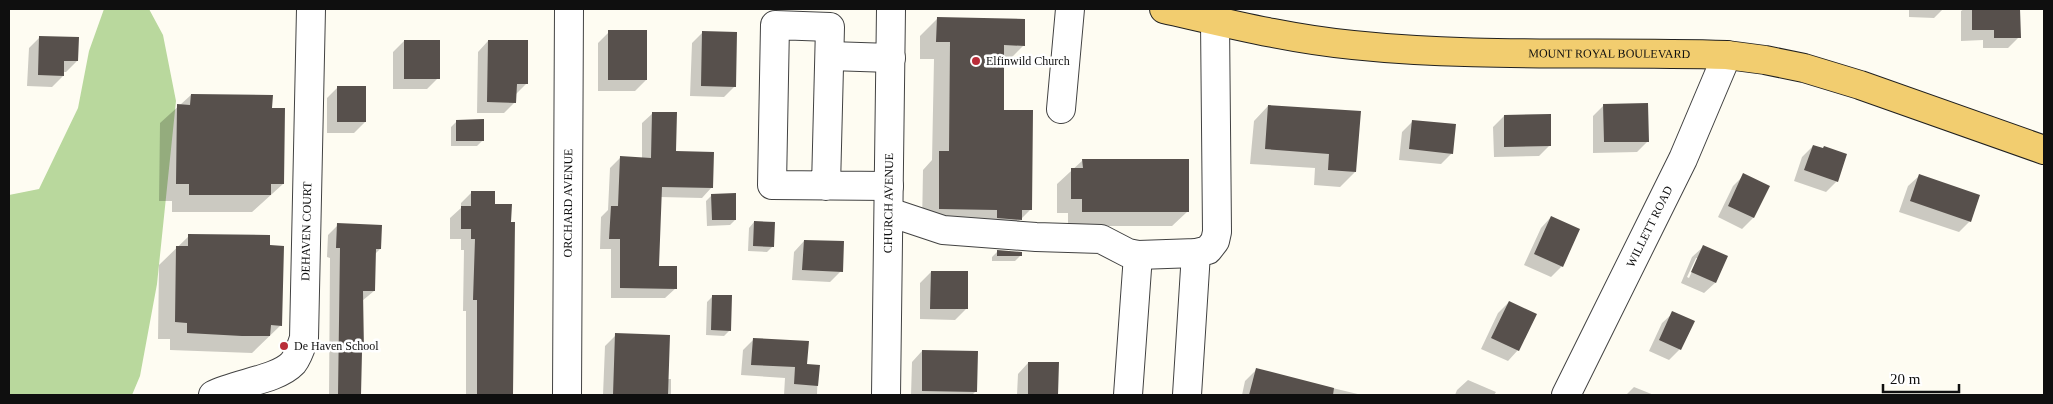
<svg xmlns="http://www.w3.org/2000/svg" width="2053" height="404" viewBox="0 0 2053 404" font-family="'Times New Roman',serif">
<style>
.forest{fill:#b9d89d}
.shadow{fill:#0003;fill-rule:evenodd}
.building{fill:#57504c}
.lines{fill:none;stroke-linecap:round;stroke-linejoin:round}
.minor-casing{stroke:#424242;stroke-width:30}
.major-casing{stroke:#202020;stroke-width:30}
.minor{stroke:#fff;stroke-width:28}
.major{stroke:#f2cd6f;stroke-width:28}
.poi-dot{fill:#b92d39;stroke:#fff;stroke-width:2}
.labels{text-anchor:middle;stroke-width:5;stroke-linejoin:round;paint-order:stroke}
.street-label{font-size:12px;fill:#0f0f0f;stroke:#fff}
.poi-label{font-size:12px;fill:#0f0f0f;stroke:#fff;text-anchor:start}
</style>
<rect width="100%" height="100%" fill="#fefcf2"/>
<path class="forest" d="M104,9H149L163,35L176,101L157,284L140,376L132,395H9V195L39,189L78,108L89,51Z"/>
<path class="shadow" d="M1909,9H1943L1934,18L1909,17Z
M1964,9H2019V37L2008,48H1983V40L1961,41V11Z
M937,19L1024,45L1007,62H1003L1002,111L1030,210L1003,237L922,226L923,170L932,160L934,59H920V36Z
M609,32L646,80L635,91H598V43Z
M703,32L735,86L724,97L690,96L692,43Z
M40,37L77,61L66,72H63V76L52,87L27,86L29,48Z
M404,41L438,78L427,89H393V52Z
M488,41L527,83L515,95V102L504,113H477L478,52Z
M338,87L365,122L354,133H327V98Z
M191,95L271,109L283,184L252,212H172V201H159L160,123Z
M1604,105L1648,141L1637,152L1593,153V116Z
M1268,106L1355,172L1340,187L1314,185L1315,168L1250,164L1254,121Z
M653,113L675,153L712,187L702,198L660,197L658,267L676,288L665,298H611V249H600L601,217L608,210L610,168L620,158H642V123Z
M1504,116L1550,145L1539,156L1494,157L1493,127Z
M457,121L483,140L477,146H451V127Z
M1413,121L1452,153L1441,164L1399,160L1402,132Z
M1813,146L1822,149L1837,181L1826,192L1794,181L1802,157Z
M1083,160L1187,212L1172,226H1068V213H1057V184Z
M1744,175L1768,186L1753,218L1742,229L1718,217L1733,186Z
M1919,176L1970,221L1959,232L1899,212L1908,186Z
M472,192L494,205L511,320L512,395H466V311H463L464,250H461V239H450V218L461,208V203Z
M712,195L735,220L730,225L707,226L706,201Z
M1551,217L1562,266L1551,277L1524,265L1541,228Z
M754,222L773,246L767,252L748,251L749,228Z
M338,225L380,249L375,254L374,291L362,301L360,395H329L330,258L327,257L328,235Z
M189,236L281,325L252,353L170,350V339H158L159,265Z
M804,241L841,271L830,282L792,280L794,252Z
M1703,247L1715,283L1704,293L1681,283L1692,257ZM1696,258H1698L1689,278L1687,277Z
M998,251L1021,255L1015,261H992V257Z
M931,272L966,309L955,320L920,319V283Z
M713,296L730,330L724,336L706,335L707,302Z
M1509,302L1518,350L1508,361L1481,349L1498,313Z
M1673,313L1680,349L1669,360L1649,351L1662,323Z
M616,335L668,379H671V395H603L605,346Z
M754,339L806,366H818L817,395H784L785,378L741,375L743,350Z
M922,351L976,391L972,395H911L912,362Z
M1028,363L1057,364V395H1017L1018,374Z
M1256,370L1362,395H1242L1245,381Z
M1468,380L1496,392L1494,395H1455L1457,390Z
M1634,387L1654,395H1626Z"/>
<path class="building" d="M1972,9H2020L2021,38H1994V30H1972Z
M937,17L1025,19V46L1004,45V110H1033L1032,210H1022V220L997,218V210L939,209V151H949L950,42H936Z
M608,30H647V80H608Z
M702,31L737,32L736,87L701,86Z
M39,36L79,37L78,61H64V76L38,75Z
M404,40H440V79H404Z
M488,40H528V84H517L516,103L487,102Z
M337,86H366V122H337Z
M191,94L273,95L272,108H285L284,184H271V195H189V184H176L177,104L190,105Z
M1648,103L1649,142H1604L1603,104Z
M1268,105L1361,111L1356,172L1328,170L1329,154L1265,149Z
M652,112H677L676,151L714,152L713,188L662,187L659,266H677V289L620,288V239H609L611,206H618L620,156L651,158Z
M1551,114V146L1504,147V115Z
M484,119V141H456V120Z
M1412,120L1456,124L1453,154L1409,149Z
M1813,145L1823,148L1824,146L1847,154L1838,182L1804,170Z
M1082,159H1189V212H1082V199H1071V168H1083Z
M1743,173L1770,186L1754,218L1728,206Z
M1919,174L1980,195L1971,222L1910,201Z
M471,191H495V204H512L511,222H515L513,395H477V300H473L475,239H471V229H461V206H471Z
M736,193V220H712L711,194Z
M1551,216L1580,229L1563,267L1534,254Z
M754,221L775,222L774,247L753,246Z
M337,223L382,225L381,249H376L375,291H363L364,352H362L361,395H338L340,248H336Z
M188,234L270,235V245L284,246L282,326L271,325L270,336H242L187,333V323L175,322L176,246H188Z
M804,240L844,241L843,272L802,270Z
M1703,245L1728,256L1716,283L1691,272Z
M997,250L1022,252V256H997Z
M931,271H968V309H930Z
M712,295H732L731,331L711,330Z
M1509,301L1537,314L1519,351L1491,338Z
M1672,311L1695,321L1681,350L1659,340Z
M615,333L670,335L668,395H613Z
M753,338L809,341L807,364L820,365L818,386L794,384L795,367L751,365Z
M922,350L978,351L977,392L922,391Z
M1028,362H1059L1058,395H1028Z
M1256,368L1334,388L1333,395H1249Z"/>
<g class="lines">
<g class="minor-casing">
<g id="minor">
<path d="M830,56L891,58"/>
<path d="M1061,109L1070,9"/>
<path d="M826,186L830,27L775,25L772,185L889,186"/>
<path d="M889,212L943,230L1036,237L1101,239L1128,253L1138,255L1196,253L1208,250L1215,241L1217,232L1215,21"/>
<path id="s1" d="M213,395C236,383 277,380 293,363C299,355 301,347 304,338L311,9"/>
<path id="s2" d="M567,395L569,9"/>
<path id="s3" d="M886,395L891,9"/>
<path d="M1128,395L1138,255"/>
<path d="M1187,395L1196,253"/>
<path id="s4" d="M1566,395L1683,159L1727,55"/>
</g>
</g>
<g class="major-casing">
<g id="major">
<path id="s5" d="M1164,9C1226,23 1289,39 1353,45C1477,58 1602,51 1727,55L1765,60L1804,68L1860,85L2044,150"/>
</g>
</g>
<use href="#minor" class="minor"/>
<use href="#major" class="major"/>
</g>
<g class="poi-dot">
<circle cx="976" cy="61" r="5"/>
<circle cx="284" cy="346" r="5"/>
</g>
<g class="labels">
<g class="street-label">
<text dy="4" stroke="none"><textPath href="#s5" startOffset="449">MOUNT ROYAL BOULEVARD</textPath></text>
<text dy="4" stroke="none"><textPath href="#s2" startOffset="192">ORCHARD AVENUE</textPath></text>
<text dy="4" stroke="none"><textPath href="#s3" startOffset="192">CHURCH AVENUE</textPath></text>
<text dy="4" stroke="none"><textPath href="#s4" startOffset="188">WILLETT ROAD</textPath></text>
<text dy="4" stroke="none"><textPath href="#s1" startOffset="221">DEHAVEN COURT</textPath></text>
</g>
<g class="poi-label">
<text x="986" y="65">Elfinwild Church</text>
<text x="294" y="350">De Haven School</text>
</g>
</g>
<rect width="2053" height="404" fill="none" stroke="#0f0f0f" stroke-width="20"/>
<path d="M1883 384v8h76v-8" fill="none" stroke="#0f0f0f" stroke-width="2.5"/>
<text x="1890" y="384" font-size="15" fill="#0f0f0f" stroke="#ffffff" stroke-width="4" paint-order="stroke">20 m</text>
</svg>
